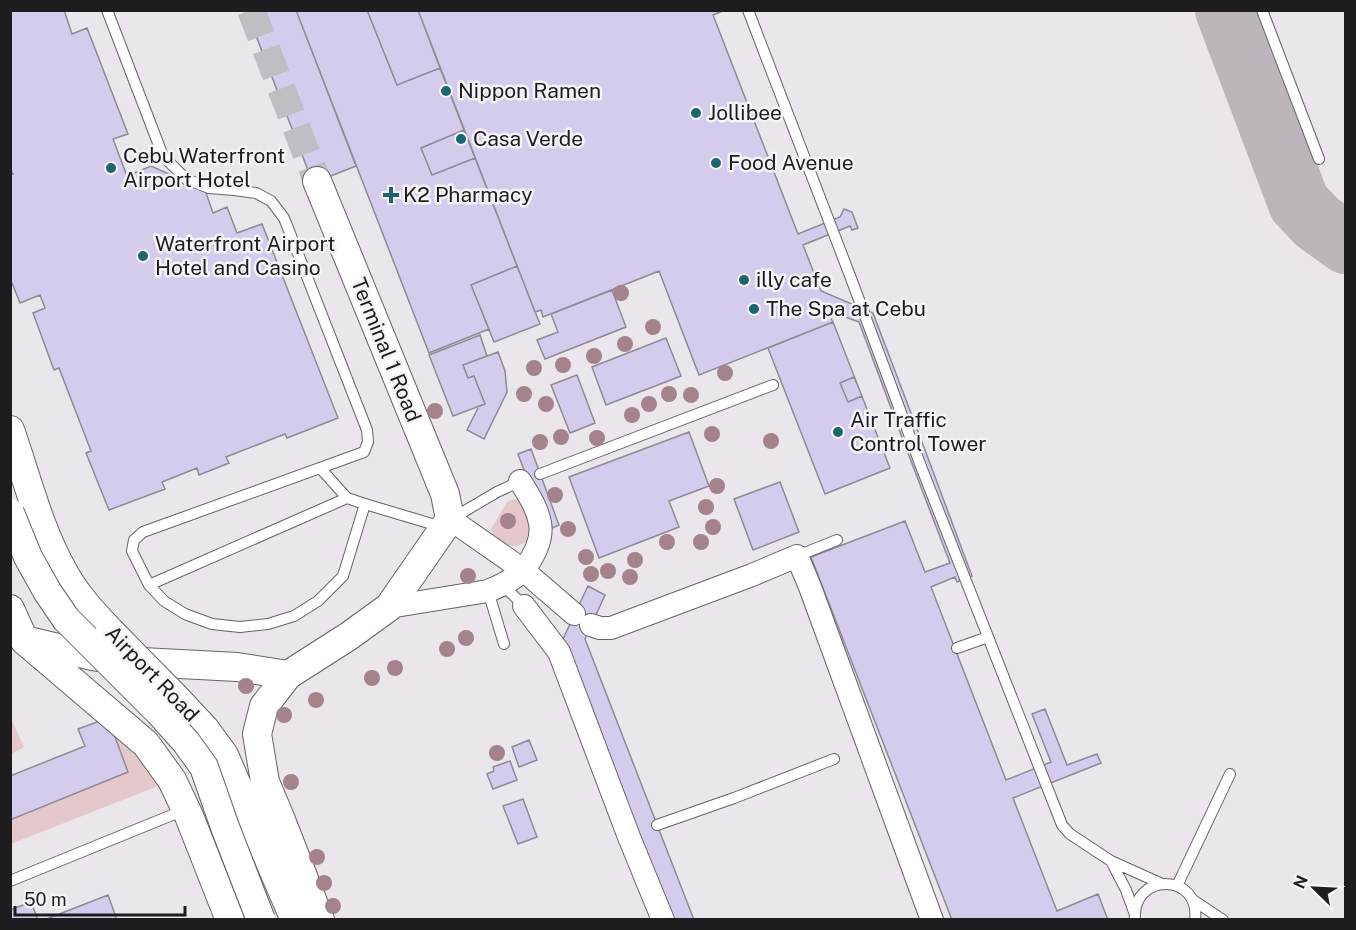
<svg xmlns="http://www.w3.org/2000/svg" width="1356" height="930" viewBox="0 0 1356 930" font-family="'Public Sans',sans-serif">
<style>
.green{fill:#e4c8cb}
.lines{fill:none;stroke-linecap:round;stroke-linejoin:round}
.taxiway{stroke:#bcb6bc;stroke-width:62}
.building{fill:#d5cbed;stroke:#8d8b93;stroke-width:1.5}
.tertiary-tunnel{stroke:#c2bdc3;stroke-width:28;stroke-dasharray:28 14;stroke-linecap:butt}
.service-casing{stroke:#686268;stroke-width:12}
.minor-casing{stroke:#686268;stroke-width:24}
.tertiary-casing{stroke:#686268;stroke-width:30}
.service{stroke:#fff;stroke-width:10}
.minor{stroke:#fff;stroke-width:22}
.tertiary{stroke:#fff;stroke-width:28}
.tertiary-bridge-casing{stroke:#686268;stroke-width:30;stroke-linecap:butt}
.tertiary-bridge{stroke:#fff;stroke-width:28}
.tree{fill:#a4838c}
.poi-dot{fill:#1b676f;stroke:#f8f2f9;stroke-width:2}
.labels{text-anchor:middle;stroke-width:5;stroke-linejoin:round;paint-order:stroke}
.poi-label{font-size:21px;fill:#1e1c1f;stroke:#f8f2f9;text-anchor:start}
.street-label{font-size:21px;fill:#1e1c1f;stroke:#f8f2f9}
</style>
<rect width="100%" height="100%" fill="#ebe5ec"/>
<path class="green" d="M516,499L522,500L528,509L530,540C511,551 507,546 492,533L491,529L507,502L511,500Z
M108,718L163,784L11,844V820L128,772Z
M11,719L24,747L11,754H10Z"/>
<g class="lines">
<path class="taxiway" d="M1226,10L1299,203L1317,222L1346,243"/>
</g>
<path class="building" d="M10,10H64L72,34L87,28L128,134L113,139L127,176L151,166L205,190L213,213L227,207L237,233L262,224L338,418L287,438L285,434L226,457L229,463L199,475L197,468L162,482L165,489L109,510L86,453L91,451L59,368L54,370L33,313L45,308L40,295L20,303L10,278V175L13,174L10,169Z
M246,10H296L356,166L313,183Z
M296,10H367L397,85L440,68L464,130L421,148L432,175L475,158L517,266L471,285L489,329L429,353Z
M367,10H418L440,68L397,85Z
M418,10H725L713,15L798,234L840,217L844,209L852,212L858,228L852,230L850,226L803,245L821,291L873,313L919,434L903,440L859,322L837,314L830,316L833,322L699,375L659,271L543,317L541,310L535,312Z
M464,130L475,158L432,175L421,148Z
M517,266L540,324L494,342L471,285Z
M612,290L626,327L545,359L537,340L558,332L551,314Z
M833,322L890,468L825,494L768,348Z
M480,335L487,356L463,365L468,378L474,376L485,404L453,416L429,355Z
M666,338L681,376L606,405L592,367Z
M498,352L505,371L507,392L484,439L467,430L479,406L485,404L474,376L468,378L463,365Z
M577,375L595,423L570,433L551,385Z
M854,377L862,396L848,402L840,383Z
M689,432L709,486L669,501L679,527L599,558L569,477Z
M919,434L972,576L957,582L955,577L931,587L1006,780L1051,762L1032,714L1045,709L1067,765L1097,754L1101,763L1013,798L1057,911L1098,894L1108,920H952L811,557L905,521L925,572L950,563L903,440Z
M531,449L559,525L550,529L534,497L518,454Z
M780,482L799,532L753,550L734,499Z
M588,586L605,595L585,639L694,920H670L562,641Z
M108,718L128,772L10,820V776L85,746L78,729Z
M529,740L537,760L519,767L512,747Z
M510,761L517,780L493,789L487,774L494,771L493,767Z
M523,799L537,837L518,844L503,806Z
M108,895L117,920H44Z
M31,902L38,920H10V910Z"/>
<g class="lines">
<path class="tertiary-tunnel" d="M251,10L317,181"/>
<g class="service-casing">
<path id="service" d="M107,10L163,156L186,179L209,188L234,190L256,193L271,201L284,218L367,430L368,442L364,452L143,532L134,540L132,551L149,585L164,601L185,614L212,624L240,627L268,624L294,616L318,601L343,576L365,504L347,498L321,469
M748,10L852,281L922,469L1062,825L1070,834L1111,861L1160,883
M1262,10L1319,159
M540,474L773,385
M365,504L442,527
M453,518L497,492L521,481
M797,556L837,540
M149,585L347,498
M503,585L524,606
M488,591L504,644
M957,648L988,637
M657,825L734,798L834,759
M1111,861L1126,890L1134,912
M10,881L177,813L186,815
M1177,886L1230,774
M1193,900L1223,920
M1135,920C1131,872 1201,872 1195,920"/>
</g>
<g class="minor-casing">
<path id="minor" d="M450,519L523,570L574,614
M524,606L559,652L629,837L663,920
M389,607L488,591C500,586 514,580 523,570C534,557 543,539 540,523C537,507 528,494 520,481
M591,625L600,628H611L752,575L797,556L810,587L932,920"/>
</g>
<g class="tertiary-casing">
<path id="tertiary" d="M317,181L445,494L450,519L389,607L349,636L288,675L264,706L257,734L265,782L279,815L320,920
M10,430C27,478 39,529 64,573C76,595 93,613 110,631
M10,609L24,640L146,744L172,780L189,816L230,920
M29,641L92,656L142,662L237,667L288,675
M175,697L205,729L224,755L295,920"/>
</g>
<use href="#service" class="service"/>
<use href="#minor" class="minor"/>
<use href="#tertiary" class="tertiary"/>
<g class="tertiary-bridge-casing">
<path id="tertiary-bridge" d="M10,513L28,557L47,591L66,619L159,712L186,742L204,767L225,827L261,920
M110,631L175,697"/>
</g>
<use href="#tertiary-bridge" class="tertiary-bridge"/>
</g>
<g class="tree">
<circle cx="621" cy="293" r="8"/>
<circle cx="653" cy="327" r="8"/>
<circle cx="625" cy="344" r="8"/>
<circle cx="594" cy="356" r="8"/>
<circle cx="563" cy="365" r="8"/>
<circle cx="534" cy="368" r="8"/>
<circle cx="725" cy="373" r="8"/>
<circle cx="524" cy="394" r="8"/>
<circle cx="669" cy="394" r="8"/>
<circle cx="691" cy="395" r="8"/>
<circle cx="546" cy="404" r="8"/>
<circle cx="649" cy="404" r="8"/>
<circle cx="435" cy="411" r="8"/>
<circle cx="632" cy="415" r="8"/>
<circle cx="712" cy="434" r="8"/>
<circle cx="561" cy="437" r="8"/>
<circle cx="597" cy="438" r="8"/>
<circle cx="771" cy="441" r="8"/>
<circle cx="540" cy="442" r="8"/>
<circle cx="717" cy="486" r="8"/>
<circle cx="555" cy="495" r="8"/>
<circle cx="706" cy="507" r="8"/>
<circle cx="508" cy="521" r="8"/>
<circle cx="713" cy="527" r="8"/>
<circle cx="568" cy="529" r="8"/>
<circle cx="667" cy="542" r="8"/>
<circle cx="701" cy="542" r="8"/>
<circle cx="586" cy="557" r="8"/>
<circle cx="635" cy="560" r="8"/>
<circle cx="608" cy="571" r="8"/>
<circle cx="591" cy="574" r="8"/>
<circle cx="468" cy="576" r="8"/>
<circle cx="630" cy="577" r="8"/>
<circle cx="466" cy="638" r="8"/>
<circle cx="447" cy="649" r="8"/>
<circle cx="395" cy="668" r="8"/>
<circle cx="372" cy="678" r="8"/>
<circle cx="246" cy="686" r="8"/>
<circle cx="316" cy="700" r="8"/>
<circle cx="284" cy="715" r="8"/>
<circle cx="497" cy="753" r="8"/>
<circle cx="291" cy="782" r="8"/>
<circle cx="317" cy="857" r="8"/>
<circle cx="324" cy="883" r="8"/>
<circle cx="333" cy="906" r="8"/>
</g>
<g class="poi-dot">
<circle cx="446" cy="91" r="6"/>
<circle cx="696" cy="113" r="6"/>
<circle cx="461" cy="139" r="6"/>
<circle cx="716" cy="163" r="6"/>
<circle cx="111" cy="168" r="6"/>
<path d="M388 186h6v6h6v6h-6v6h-6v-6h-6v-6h6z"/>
<circle cx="143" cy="256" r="6"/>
<circle cx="744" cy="280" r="6"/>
<circle cx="754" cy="309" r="6"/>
<circle cx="838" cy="432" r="6"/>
</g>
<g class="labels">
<g class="poi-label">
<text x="458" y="98">Nippon Ramen</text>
<text x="708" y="120">Jollibee</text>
<text x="473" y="146">Casa Verde</text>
<text x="123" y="163">Cebu Waterfront<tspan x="123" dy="24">Airport Hotel</tspan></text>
<text x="728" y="170">Food Avenue</text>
<text x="403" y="202">K2 Pharmacy</text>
<text x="155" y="251">Waterfront Airport<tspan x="155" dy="24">Hotel and Casino</tspan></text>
<text x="756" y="287">illy cafe</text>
<text x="766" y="316">The Spa at Cebu</text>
<text x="850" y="427">Air Traffic<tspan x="850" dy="24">Control Tower</tspan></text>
</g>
<g class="street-label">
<text transform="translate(386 350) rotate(68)" y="7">Terminal 1 Road</text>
<text transform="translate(152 674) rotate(46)" y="7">Airport Road</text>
</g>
</g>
<rect width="1356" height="930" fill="none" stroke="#1e1c1f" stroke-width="24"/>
<g transform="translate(1314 888) rotate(294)" stroke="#f8f2f9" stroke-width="4.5" paint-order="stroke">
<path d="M0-4.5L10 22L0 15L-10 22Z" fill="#1e1c1f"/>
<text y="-9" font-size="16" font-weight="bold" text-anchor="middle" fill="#1e1c1f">N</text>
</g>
<path d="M15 906v9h170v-9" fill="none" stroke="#1e1c1f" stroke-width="3"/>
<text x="24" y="906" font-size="18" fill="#1e1c1f" stroke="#f8f2f9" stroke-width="4.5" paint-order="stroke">50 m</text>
</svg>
